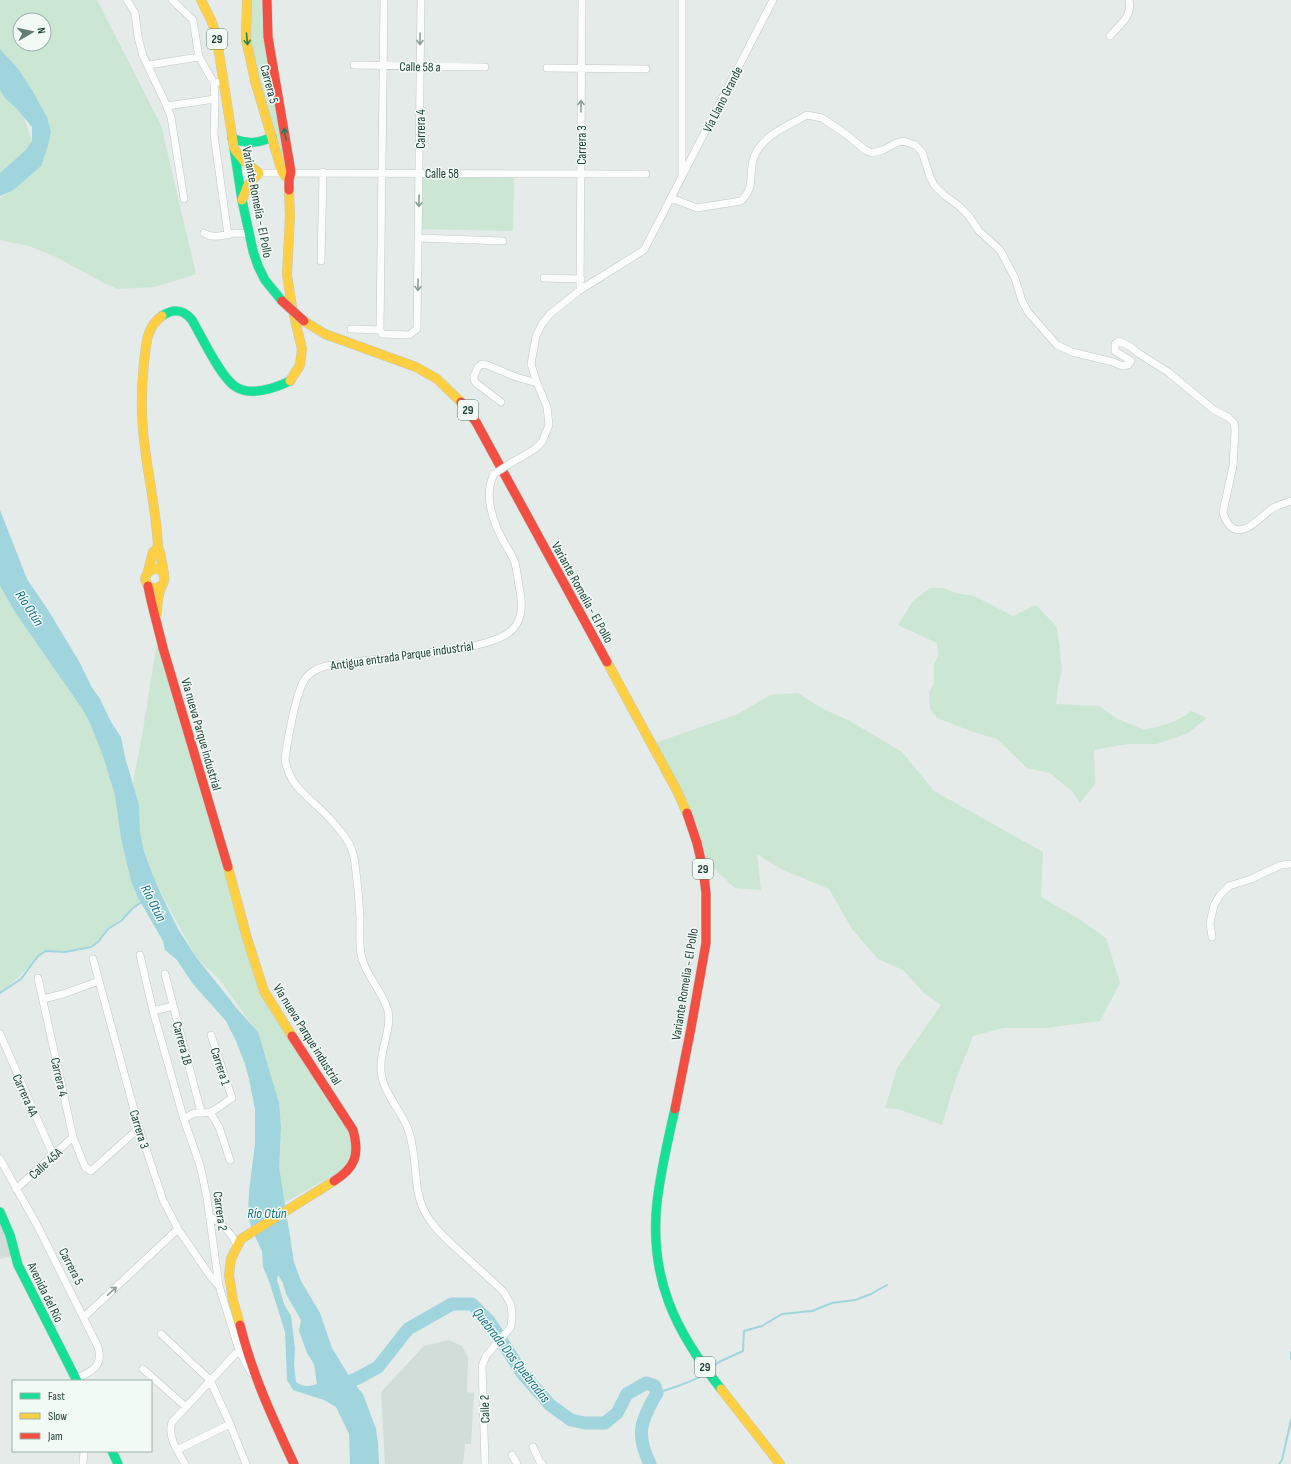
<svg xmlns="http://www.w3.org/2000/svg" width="1291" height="1464" viewBox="0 0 1291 1464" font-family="'Sofia Sans Condensed',sans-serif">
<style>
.built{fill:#d1ddd8}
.green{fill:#cce6d4;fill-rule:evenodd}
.water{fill:#a0d5de;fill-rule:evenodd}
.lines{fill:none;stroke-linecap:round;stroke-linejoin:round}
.stream{stroke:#a0d5de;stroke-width:2}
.river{stroke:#a0d5de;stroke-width:13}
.street-casing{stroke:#c1c8c5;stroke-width:8}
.fast-casing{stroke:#bfc9c5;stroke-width:10}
.slow-casing{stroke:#bfc9c5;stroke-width:10}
.jam-casing{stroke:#bfc9c5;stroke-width:10}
.street{stroke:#fbfcfc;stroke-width:7}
.fast{stroke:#16e098;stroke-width:9}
.slow{stroke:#ffcf43;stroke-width:9}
.jam{stroke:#f24e42;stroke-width:9}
.street-bridge-casing{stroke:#c1c8c5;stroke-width:8;stroke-linecap:butt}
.jam-bridge-casing{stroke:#bcc7c4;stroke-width:10;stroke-linecap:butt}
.street-bridge{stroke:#fbfcfc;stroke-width:7}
.jam-bridge{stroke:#f24e42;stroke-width:9}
.oneway{stroke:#1b815e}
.oneway2{stroke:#8d9e9a}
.labels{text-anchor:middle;stroke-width:3;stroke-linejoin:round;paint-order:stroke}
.shield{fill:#f2faf6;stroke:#5e7871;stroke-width:1}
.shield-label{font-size:12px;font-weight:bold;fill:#1f4138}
.street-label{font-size:13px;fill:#1f4138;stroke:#f2faf6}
.water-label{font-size:14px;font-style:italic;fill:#127084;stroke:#f2faf6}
</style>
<rect width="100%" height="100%" fill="#e4ebe8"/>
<path class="built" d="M0,1212L15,1255L0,1259Z
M449,1340L462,1346L468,1358L467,1392L474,1393L471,1444H465L463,1464H385L381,1392L424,1346Z"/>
<path class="green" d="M0,0H97L161,125L196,274L155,287L118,289L104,283L56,257L29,246L0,240V198L12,191L51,132L0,50ZM20,20H44V44H20Z
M247,0H267L291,172H282L255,81Z
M0,90L24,118L32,141L16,171L0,183Z
M420,173H514L513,231L419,229Z
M0,558L65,663L128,809L142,736L158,637L264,991L353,1130L356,1151L344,1169L272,1210L273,1083L252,1025L219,979L196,957L154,880L133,817L149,896L111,927L98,942L87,948L65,952L46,951L0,994Z
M930,588H944L955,593L974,596L1013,616L1036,605L1057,627L1062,670L1058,686L1056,704L1099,706L1116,718L1144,730C1160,726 1179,722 1191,711L1207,718L1188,733L1157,744H1128L1094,750L1095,784L1080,803L1072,791L1050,773L1027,768L997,739L973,732L937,718L930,709L929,692L934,683V665L938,656L937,643L898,625L913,601Z
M798,693L823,709L850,721L902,752L934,791L1043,852L1041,897L1079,919L1106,938L1120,983L1100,1021L1045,1028H1003L973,1036L955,1082L942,1125L898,1109L885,1108L897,1068L941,1005L924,993L903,970L878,959L852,929L829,889L781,869L757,854L761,890L735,888L700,856L652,744L738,714L770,695Z"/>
<path class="water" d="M0,49L19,70L33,92L47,117L51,132L47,149L41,166L12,191L0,196V173L26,150L32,141V127L15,107L5,98L0,90Z
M0,510L27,579L48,610L80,663L91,686L100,699L111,722L121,737L125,757L139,805L140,833L144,851L153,876L161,894L178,929L196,957L239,1011L258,1032L279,1103L281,1128L279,1167L294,1262L301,1281L320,1313L332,1348L352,1381L363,1394L376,1429L378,1444L379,1464H350L349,1434L336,1407L324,1400L293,1390L287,1380L285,1332L269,1281L263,1267L262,1251L252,1230L248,1216L249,1191L255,1144V1109L249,1079L245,1064L236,1041L226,1021L193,984L177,960L165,950L163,941L137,896L131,881L121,838L115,795L103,756L90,723L83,710L17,615L0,586ZM278,1275L283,1283L286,1294L301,1320L299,1331L307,1353L314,1364L317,1384C308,1387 303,1387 296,1382L294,1365L295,1349L291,1316L284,1304L277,1280Z"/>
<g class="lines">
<path class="stream" d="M0,993L21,979L38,956L46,951L65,952L91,947L98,942L108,929L121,921L133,908L143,901
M1291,1352V1359
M710,1369L719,1362L743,1351L744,1331L762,1326L782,1314L812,1311L832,1303L855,1300L871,1294L887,1285
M657,1393C673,1387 690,1384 704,1374
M1279,1464L1282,1460L1291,1420"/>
<path class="river" d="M340,1386L360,1377L378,1367L408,1329L452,1304H472L489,1321L522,1373L550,1405L571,1420L585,1423H605L617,1413L627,1394L646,1383L655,1386L657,1393C641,1420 635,1434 650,1464"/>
<g class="street-casing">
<path id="street" d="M127,0L135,13L138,37L143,56L165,102L171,117L184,199
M172,0L193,20L199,57
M384,0L380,330L382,334L409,335L417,329L421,0
M1110,36C1120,24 1133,16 1129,0
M148,65L199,57L214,83L223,81
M354,65L485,67
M547,68L646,69
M214,83L215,99
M167,106L215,99L214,135L228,235
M238,173L646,174
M682,175V0
M671,198L697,208L741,201C756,187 748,173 754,157C763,135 787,126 807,115L822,118L847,135L865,150L872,153L883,150L896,143L903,141L915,145L922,152L930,177L934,185L944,195L959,206L969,216L979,231L1000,250L1008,265L1015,278L1022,301L1028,312L1057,345L1072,352L1113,362L1122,366L1128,365L1131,361L1115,351V344L1119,341L1131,347L1138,353L1168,372L1214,410L1228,417L1234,423L1235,430L1233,466L1223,512C1224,518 1226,521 1230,526C1244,539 1262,515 1273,508C1279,505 1285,503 1291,501
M204,233C214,240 224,234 236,233C240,233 245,233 249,234
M419,238L503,241
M321,261L323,172
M544,278L581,279
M580,290L582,0
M351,329L380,330
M501,402L476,383L474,379V376L478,367L482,364L487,365L516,377L537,383
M511,463L535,449L542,442L549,425L547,407L537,383L531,364L536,336L542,324L550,314L580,290L644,250L773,0
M1212,937L1210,923L1214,905L1220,895L1229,886L1251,879L1281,865L1291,864
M140,955L153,1011L184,1120L200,1165L207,1198L219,1286L239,1350L251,1373
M93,959L139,1128L163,1200L178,1229L211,1277L219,1286
M165,974L201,1112
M38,978L73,1137L85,1167L91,1171L139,1128
M43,999L63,994L99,981
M153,1011L173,1006
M0,1034L53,1155
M210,1112L219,1127L230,1160
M184,1120C196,1109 197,1115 210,1112C217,1110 225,1102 232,1098L211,1035
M0,1159L37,1225L98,1347C104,1367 91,1371 76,1379
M16,1189L73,1137
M209,1216C222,1223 231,1232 237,1245
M84,1317L178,1229
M161,1334L210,1380L230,1424L246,1464
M143,1369L186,1407
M533,1447L540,1462L542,1464
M177,1450L230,1424
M512,1455L517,1464
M83,1464L84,1451
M185,1464C178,1452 167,1436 172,1422L239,1350
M485,1464L482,1366L486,1356L511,1327L512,1315L511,1305L504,1292C491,1280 478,1268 466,1257C445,1238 423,1221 418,1192C414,1169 416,1152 408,1129C401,1110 383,1093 381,1071C379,1051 392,1029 388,1011C383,991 364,974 361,954C359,942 360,930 360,917C359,902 358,887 356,872C355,866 355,860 353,854C351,846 347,839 342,833C334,823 326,814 317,806C301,792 289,781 285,760C287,742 296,692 305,679C310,672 318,668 326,666C352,662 378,659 404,656C430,652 496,648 513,629C524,617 522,601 519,586C517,575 517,563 511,554C497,532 481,500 494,474"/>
</g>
<g class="fast-casing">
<path id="fast" d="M232,138C246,144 258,144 272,137
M234,148L242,200L253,251L258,266L265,280L282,301
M162,316C174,308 183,309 192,320C202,337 221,378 236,387C252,397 275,388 290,381
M675,1109C668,1139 661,1170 657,1202C649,1278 675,1331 721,1389
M0,1212L10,1235L18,1265L77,1381
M112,1451L118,1464"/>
</g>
<g class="slow-casing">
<path id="slow" d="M201,0L211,20L216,34L234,148
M247,0L246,39L255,81L282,172L289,180
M235,150L245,162L259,173L248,185L242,200
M289,190L290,216L287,275L292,307L302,349L300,365L290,381
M162,316C145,329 147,343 144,362C141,391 141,420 145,448C149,482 157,514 158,548L160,552L164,574
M304,321L325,334L416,367L437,379L461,402
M148,571L153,552L158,548
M156,616C158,608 157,599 160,591C161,586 166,581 164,576C161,563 147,569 145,579L148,586L155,589L162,585
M607,662L676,789L687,813
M228,867L247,938L264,991L292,1036
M240,1325L233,1300L229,1275L231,1259L241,1239L334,1181
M721,1389L780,1464"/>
</g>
<g class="jam-casing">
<path id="jam" d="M267,0L268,37L291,172L289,180V190
M461,402L476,422L607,662
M148,586C152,607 158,627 163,648L228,867
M292,1036L353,1130C360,1155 355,1168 334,1181
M675,1109L691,1028L706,943V893L703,869L697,843L687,813
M240,1325C252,1374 273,1419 294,1464"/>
</g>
<use href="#street" class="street"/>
<use href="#fast" class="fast"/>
<use href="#slow" class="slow"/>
<use href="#jam" class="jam"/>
<g class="street-bridge-casing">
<path id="street-bridge" d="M494,474L511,463"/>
</g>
<g class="jam-bridge-casing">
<path id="jam-bridge" d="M282,301L304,321"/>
</g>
<use href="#street-bridge" class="street-bridge"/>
<use href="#jam-bridge" class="jam-bridge"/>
</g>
<defs><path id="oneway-shaft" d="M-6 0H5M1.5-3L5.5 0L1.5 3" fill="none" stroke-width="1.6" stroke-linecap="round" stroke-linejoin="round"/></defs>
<g class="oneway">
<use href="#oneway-shaft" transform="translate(247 39) rotate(85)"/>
<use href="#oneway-shaft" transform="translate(285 134) rotate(-100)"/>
</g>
<g class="oneway2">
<use href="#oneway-shaft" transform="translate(420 39) rotate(91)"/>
<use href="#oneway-shaft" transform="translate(581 106) rotate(-90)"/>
<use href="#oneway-shaft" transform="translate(419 201) rotate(91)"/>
<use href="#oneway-shaft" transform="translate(418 285) rotate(91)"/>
<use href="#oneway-shaft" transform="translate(112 1291) rotate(-43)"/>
</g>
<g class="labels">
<g class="shield">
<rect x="207" y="29" width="20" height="20" rx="3"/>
<rect x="458" y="400" width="20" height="20" rx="3"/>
<rect x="693" y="859" width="20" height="20" rx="3"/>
<rect x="695" y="1357" width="20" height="20" rx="3"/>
</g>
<g class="shield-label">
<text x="217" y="43">29</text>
<text x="468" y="414">29</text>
<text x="703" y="873">29</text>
<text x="705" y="1371">29</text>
</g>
<g class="street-label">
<text transform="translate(420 66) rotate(1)" y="5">Calle 58 a</text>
<text transform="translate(270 84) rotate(75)" y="5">Carrera 5</text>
<text transform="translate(722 99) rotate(-63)" y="5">Vía Llano Grande</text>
<text transform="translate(420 129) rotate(-90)" y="5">Carrera 4</text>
<text transform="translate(581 145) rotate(-90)" y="5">Carrera 3</text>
<text x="442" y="178">Calle 58</text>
<text transform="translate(258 202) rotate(79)" y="5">Variante Romelia - El Pollo</text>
<text transform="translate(583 592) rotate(61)" y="5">Variante Romelia - El Pollo</text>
<text transform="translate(402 655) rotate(-8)" y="5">Antigua entrada Parque industrial</text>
<text transform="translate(202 734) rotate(74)" y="5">Vía nueva Parque industrial</text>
<text transform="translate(684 984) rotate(-81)" y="5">Variante Romelia - El Pollo</text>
<text transform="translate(308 1034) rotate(58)" y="5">Vía nueva Parque industrial</text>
<text transform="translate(183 1043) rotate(75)" y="5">Carrera 1B</text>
<text transform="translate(221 1066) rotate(72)" y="5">Carrera 1</text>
<text transform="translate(60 1077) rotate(77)" y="5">Carrera 4</text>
<text transform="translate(26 1095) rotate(66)" y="5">Carrera 4A</text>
<text transform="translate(140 1129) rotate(73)" y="5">Carrera 3</text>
<text transform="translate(45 1163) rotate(-42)" y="5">Calle 45A</text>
<text transform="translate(221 1211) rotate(82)" y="5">Carrera 2</text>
<text transform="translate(72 1266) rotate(63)" y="5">Carrera 5</text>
<text transform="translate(46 1292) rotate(64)" y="5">Avenida del Río</text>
<text transform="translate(484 1409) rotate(-92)" y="5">Calle 2</text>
</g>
<g class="water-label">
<text transform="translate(30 608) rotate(57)" y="5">Río Otún</text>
<text transform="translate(154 903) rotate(63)" y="5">Río Otún</text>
<text x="267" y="1218">Río Otún</text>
<text transform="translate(512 1355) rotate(52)" y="5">Quebrada Dos Quebradas</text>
</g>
</g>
<rect x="12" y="1380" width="140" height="72" fill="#f2faf6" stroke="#9eb0aa"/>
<rect x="20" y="1393" width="20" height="6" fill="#16e098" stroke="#9eb0aa"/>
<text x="48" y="1400" font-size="12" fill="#1f4138">Fast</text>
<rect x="20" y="1413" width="20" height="6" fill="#ffcf43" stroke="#9eb0aa"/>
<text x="48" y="1420" font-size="12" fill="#1f4138">Slow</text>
<rect x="20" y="1433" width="20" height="6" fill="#f24e42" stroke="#9eb0aa"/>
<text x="48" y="1440" font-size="12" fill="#1f4138">Jam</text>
<g transform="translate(32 32) rotate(81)"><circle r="19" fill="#f2faf6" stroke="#9eb0aa"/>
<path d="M0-3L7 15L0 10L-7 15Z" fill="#647c76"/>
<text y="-6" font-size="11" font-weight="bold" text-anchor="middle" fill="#1f4138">N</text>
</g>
</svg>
